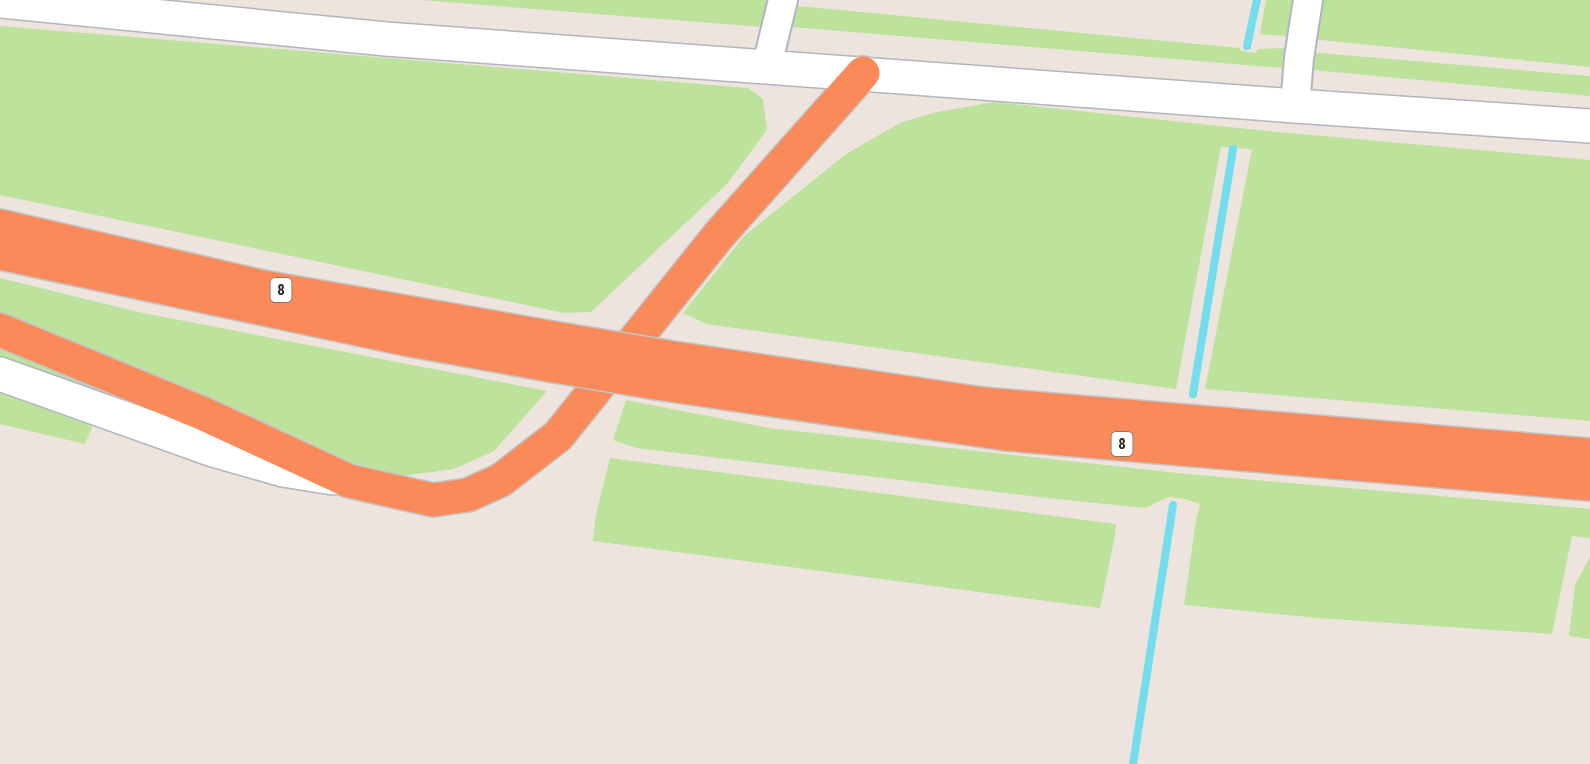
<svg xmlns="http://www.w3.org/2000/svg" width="1590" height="764" viewBox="0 0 1590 764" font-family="'Roboto Condensed',sans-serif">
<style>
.green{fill:#bde29b}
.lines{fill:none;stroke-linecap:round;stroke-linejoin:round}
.stream{stroke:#73dded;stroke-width:8}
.street-casing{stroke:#b1b5bf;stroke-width:32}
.secondary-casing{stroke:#b1b5bf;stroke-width:36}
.highway-casing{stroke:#c4c4c4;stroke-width:36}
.street{stroke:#fff;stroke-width:28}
.secondary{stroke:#fff;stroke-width:33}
.highway{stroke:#fb8a5a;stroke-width:33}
.highway-bridge-casing{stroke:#c4c4c4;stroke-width:36;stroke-linecap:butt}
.highway-bridge{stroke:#fb8a5a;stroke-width:33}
.labels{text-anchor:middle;stroke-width:6;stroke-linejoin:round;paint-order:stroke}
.shield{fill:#fff;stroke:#6b6b6b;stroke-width:1.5}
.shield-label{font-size:15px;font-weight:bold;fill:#2b2b2b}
</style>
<rect width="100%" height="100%" fill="#ede4de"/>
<path class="green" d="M421,0H767L762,27Z
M1266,0H1293L1287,36L1260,34Z
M1316,0H1590V67L1310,39Z
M798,6L1239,48L1241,51L1256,53L1258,49L1285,48L1282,68L792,27Z
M0,26L748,88L763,99L767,130L727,184L591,312L564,313L0,195Z
M1307,52L1590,76V96L1313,70L1306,62Z
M995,102L1257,130L1590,160V421L1205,389L1252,149L1221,147L1176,389L706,324L683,313L744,236L846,154L902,122L937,112Z
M0,278L138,312L547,391L494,451L454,469L401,476L341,460L0,319Z
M0,343L245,443L0,365Z
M0,388L94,423L85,444L0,424Z
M626,400L769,428L1187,474L1590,509V538L1572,536L1552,634L1318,618L1184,605L1196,520L1200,504L1184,499L1168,497L1145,508L1038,497L637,448L613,440Z
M610,458L1116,524L1114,541L1100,608L593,541L596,514Z
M1590,557V639L1569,636L1575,585Z"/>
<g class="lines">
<path class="stream" d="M1247,46L1257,0
M1193,394L1233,149
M1133,764L1173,505"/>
<g class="street-casing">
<path id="street" d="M767,65L783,0
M1295,106L1299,58L1308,0"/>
</g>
<g class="secondary-casing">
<path id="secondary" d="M0,1L386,39L1295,106L1590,126
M0,374L213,450L283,470L333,478"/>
</g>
<g class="highway-casing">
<path id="highway" d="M0,226L263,287L565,340
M0,253L405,339L549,365
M0,330L204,414L349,481L433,500L468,495L501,480L558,436L719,235L863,73
M667,357L983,404L1590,455
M656,383L1006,434L1590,484"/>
</g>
<use href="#street" class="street"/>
<use href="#secondary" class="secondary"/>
<use href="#highway" class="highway"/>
<g class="highway-bridge-casing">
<path id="highway-bridge" d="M565,340L667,357
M549,365L656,383"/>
</g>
<use href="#highway-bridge" class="highway-bridge"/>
</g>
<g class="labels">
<g class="shield">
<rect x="270.5" y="278" width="21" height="24" rx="4.5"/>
<rect x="1111.5" y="432" width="21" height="24" rx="4.5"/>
</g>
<g class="shield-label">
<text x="281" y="295">8</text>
<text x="1122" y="449">8</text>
</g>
</g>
</svg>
